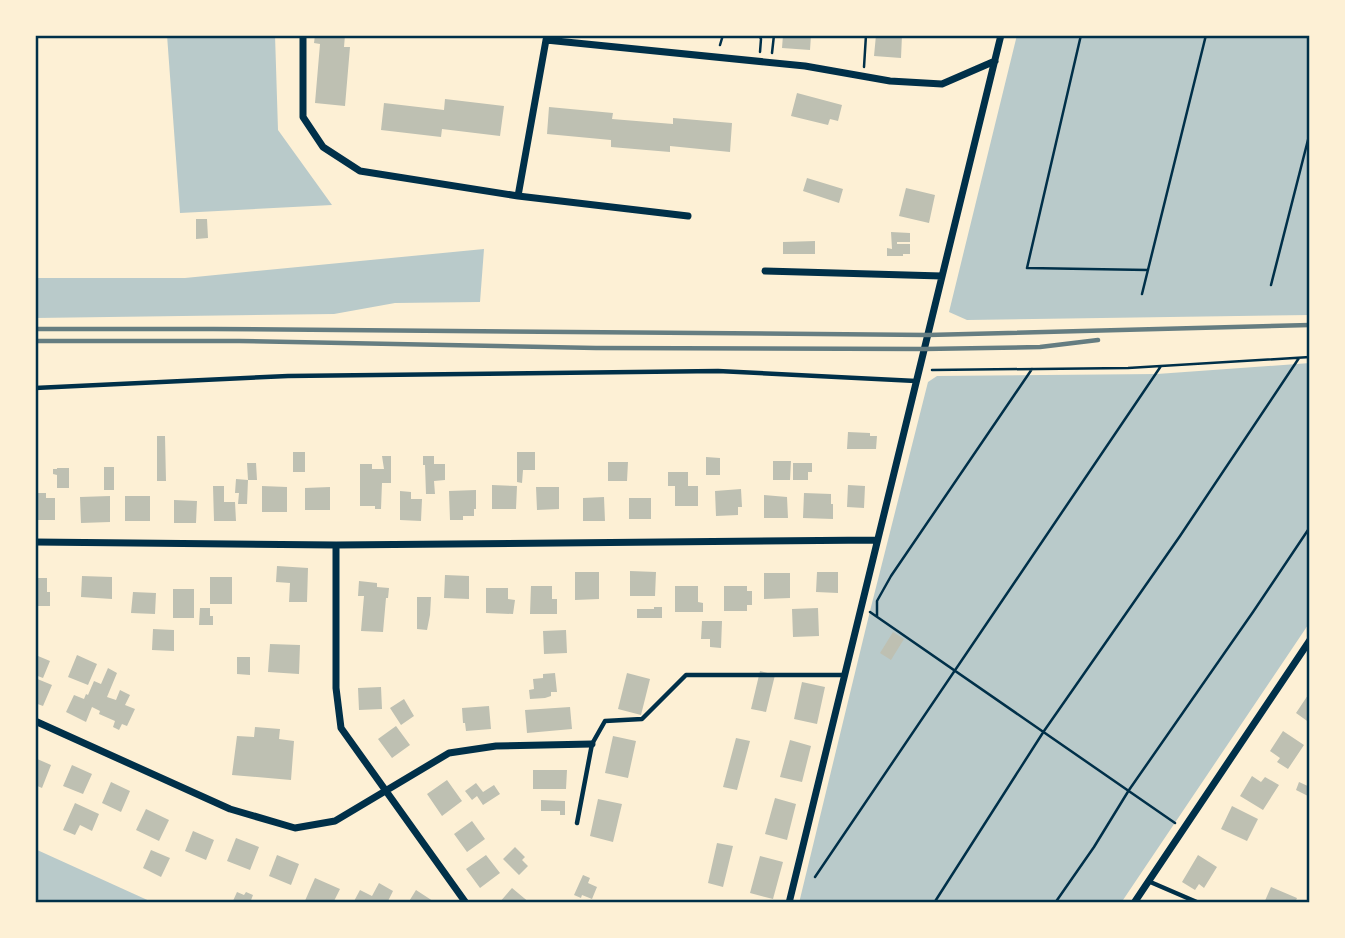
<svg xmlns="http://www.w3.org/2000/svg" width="1345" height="938" viewBox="0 0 1345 938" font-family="Helvetica,sans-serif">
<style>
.green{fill:#b9caca}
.building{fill:#bec0b2}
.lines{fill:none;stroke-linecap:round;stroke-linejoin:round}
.path{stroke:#003049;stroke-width:2.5}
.service{stroke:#003049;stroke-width:4.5}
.minor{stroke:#003049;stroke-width:7}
.rail{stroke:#657d81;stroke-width:4.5}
.neatline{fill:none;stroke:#003049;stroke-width:2.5}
</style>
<rect width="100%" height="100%" fill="#fdf0d5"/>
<path class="green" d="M167,35H275L278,130L332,205L180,213Z
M1017,35H1310V315L967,320L949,312Z
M484,249L480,302L395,303L334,314L35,318V278H185Z
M1310,363V622L1121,903H799L870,611L928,382L937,376L1157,374Z
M35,849L154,903H35Z"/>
<path class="building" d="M315,35H345L344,47H350L345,106L315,103L320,44L314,43Z
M783,35H811L810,50L782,48Z
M876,35H902L901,58L874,56Z
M797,93L842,105L838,121L830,119L828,125L791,116Z
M445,99L504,106L500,136L442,129L441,137L381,130L384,103L444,110Z
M549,107L613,113L612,119L673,124V118L732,123L730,152L670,146V152L611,147V140L547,134Z
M807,178L843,189L839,203L803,191Z
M906,188L935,195L929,223L899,216Z
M196,219H207L208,238L196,239Z
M891,232L910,233V242H897V244H910V254H903V256H887V248L892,249Z
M815,241V254H783V242Z
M848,432L870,433V436H877L876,449H847Z
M157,436H165L166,481H157Z
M293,452H305V472H293Z
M517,452H535V470H523L522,483L517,482Z
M382,456H391V483H382L381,509H375V506H360V464H372V469H384Z
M423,456H434V464H445V480L434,481L435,494H426L425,465H423Z
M706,457L720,458V475H706Z
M773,461H791L790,480H773Z
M608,462H628L627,481H608Z
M247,463H256L257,480H248Z
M793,463H812V472H808V480H793Z
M104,467H114V490H104Z
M57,468H69V488H57V475L53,474V469H57Z
M668,472H688V486H698V506H675V486H668Z
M236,479L248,480L247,504H238L239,493H235Z
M492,485L517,486L516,509H492Z
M848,485L865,486L864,508L847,507Z
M213,486H224V502H235L236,521H214Z
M262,486L287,487V512H262Z
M330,487V510H305V488Z
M536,487H559V509L537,510Z
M741,489L742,507H738V515L716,516L715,491Z
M476,490V509H474V516H463V520H450L449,491Z
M400,491L411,492V499H422L421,521L400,520Z
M36,493H46V498H55V520H36Z
M804,493L831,494V504H833V519L803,518Z
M764,495L787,497L788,518H764Z
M110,496V522L81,523L80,497Z
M125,496H150V521H125Z
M604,497L605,521H583V498Z
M629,498H651V519H629Z
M174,500L197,501L196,523H174Z
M277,566L308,568L307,602H289L290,583L276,582Z
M630,571L656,572L655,596H630Z
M575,572H599V599L575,600Z
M817,572H838V593L816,592Z
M764,573H790V598L764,599Z
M445,575L469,576V599L444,598Z
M82,576L112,577V599L81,597Z
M210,577H232V604H210Z
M35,578H47V592H50V606H35Z
M359,581L377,583V587L389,588L388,598H386L383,632L361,631L364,596H358Z
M531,586H552V599H557V614H530Z
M675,586H698V602L703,603V612H675Z
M724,586H747V591H752V605H747V611H724Z
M486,588H508V599L515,600L513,614L486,613Z
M173,589H194V618H173Z
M133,592L156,593L155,614L131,613Z
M417,597H431L430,615L427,630L417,629Z
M654,607H662V618H637V609H654Z
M200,608H210V616H213V625H199Z
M818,608L819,636L793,637L792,609Z
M702,621H722L721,648L710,647V639H701Z
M153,629L174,630V651L152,650Z
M566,630L567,653L544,654L543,631Z
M893,632L904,639L891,660L880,653Z
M270,644L300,645L299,674L268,672Z
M77,655L97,664L88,685L68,677Z
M38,656L50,661L43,678L35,675V662Z
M237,657H250V675L237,674Z
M108,668L117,673L107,697L116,700L120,690L130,695L125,705L135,709L127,726L122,724L119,730L113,727L115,721L99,714L100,711L92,707L86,722L66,712L74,695L84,699L86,694L88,695L94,681L101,684Z
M760,671L775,675L766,712L751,709Z
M555,673L557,692H551V696L545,698L530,699L529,690L534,689L533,679L543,678V674Z
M627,673L650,679L641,715L618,709Z
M35,678L52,685L43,706L35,703Z
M802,682L825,687L817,724L794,719Z
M381,687L382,709L359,710L358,688Z
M1310,692V723L1296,713Z
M404,699L414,716L401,725L390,708Z
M489,706L491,729L466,731L465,723H463L462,708Z
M570,707L572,729L527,733L525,710Z
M396,726L410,745L392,758L378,739Z
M255,727L280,729L279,739L294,741L291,780L232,775L237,736L254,737Z
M1283,731L1304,745L1288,769L1277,762L1280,758L1270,751Z
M613,736L636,741L628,778L605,773Z
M736,738L750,741L737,790L723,787Z
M790,740L811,746L802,782L780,777Z
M35,758L51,765L42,788L35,785Z
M72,765L92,774L83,794L63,786Z
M533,770H567L566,789H533Z
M1252,776L1261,782L1265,777L1279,785L1263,810L1240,796Z
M447,780L462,801L442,816L427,794Z
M111,782L130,791L121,812L102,803Z
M1299,782L1310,787V797L1296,790Z
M476,783L483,792L494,785L500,794L483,805L477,796L472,800L465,791Z
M775,798L796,804L787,840L765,834Z
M598,799L622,804L613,842L590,836Z
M541,800L565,801V815H560V811H541Z
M75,803L99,814L92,831L80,825L75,835L63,830Z
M1232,806L1258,819L1247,841L1221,829Z
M146,809L169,820L159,841L136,830Z
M472,821L485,839L467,852L454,834Z
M193,831L214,840L206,860L185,851Z
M236,838L259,847L250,870L227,861Z
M717,843L733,846L723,887L708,883Z
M515,847L525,857L522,860L528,866L519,875L503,859Z
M151,850L170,858L161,877L143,868Z
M277,855L299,864L291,885L269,876Z
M486,855L500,873L480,888L466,869Z
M1198,855L1217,867L1204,888L1199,884L1195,890L1182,882Z
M760,856L783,862L773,899L750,893Z
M583,875L590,878L588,883L597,887L592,899L582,895L581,898L574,895Z
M315,878L340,889L333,903H304Z
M379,883L393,891L387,903H353L360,890L372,896Z
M1271,887L1297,898L1295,903H1264Z
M512,888L530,903H499Z
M416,890L436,903H408Z
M237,892L244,895L246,892L253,895L250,903H232Z"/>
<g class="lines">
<path class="path" d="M759,35L761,39L760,52
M1081,35L1027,268L1148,270
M720,45L723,35
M772,53L774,35
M864,67L866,35
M1271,285L1310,132
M1142,294L1206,35
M932,370L1128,368L1310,357
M870,612L1175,823
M877,616V601L891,576L1032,369
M815,877L1161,366
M934,903L1044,731L1180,536L1299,358
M1055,903L1094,847L1129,790L1253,612L1310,527"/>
<path class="service" d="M35,388L288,376L718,371L916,381
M577,823L592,744L605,721L642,719L686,675H844
M1148,881L1199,903"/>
<path class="minor" d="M303,35V117L323,147L360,171L518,196L546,40
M547,36L546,40L805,66L890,81L942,84L995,61
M518,196L688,216
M765,271L942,276
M35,542L336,545L877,540
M336,545V688L341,728L466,903
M35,721L230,809L295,828L335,821L449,753L496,746L592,744
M789,903L1001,35
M1134,903L1310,640"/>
<path class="rail" d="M35,329H213L928,335L1310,325
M35,341H239L596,348L924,349L1040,347L1098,340"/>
</g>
<rect width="1345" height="938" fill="none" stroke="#fdf0d5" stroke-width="74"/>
<rect x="37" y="37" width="1271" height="864" class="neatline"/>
</svg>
